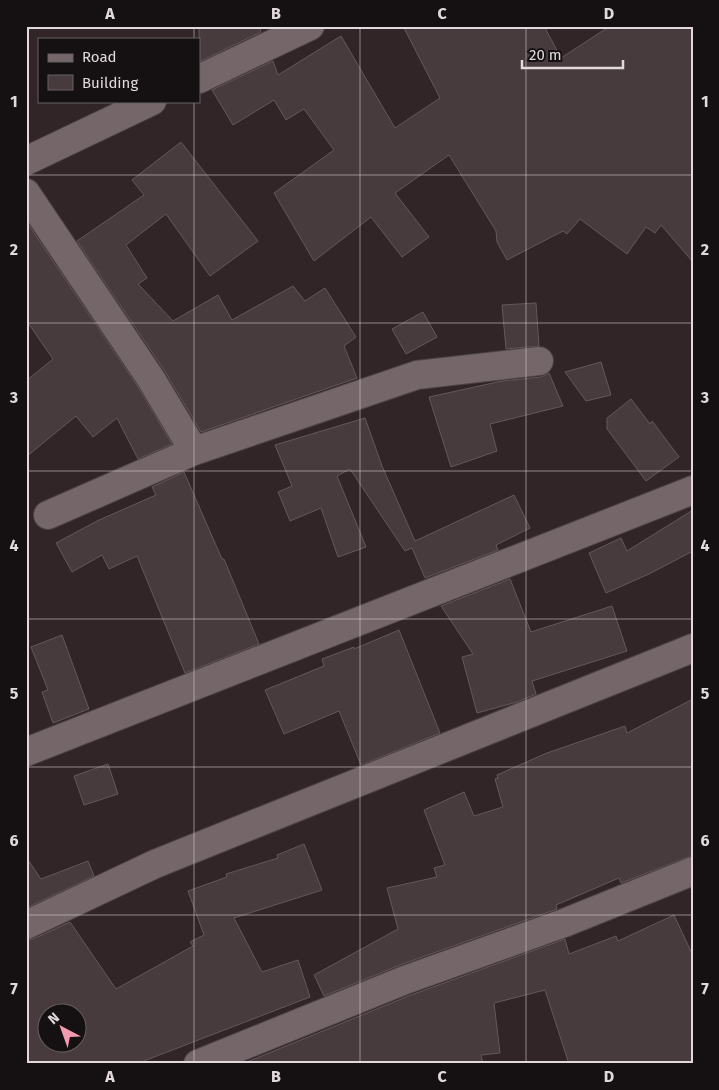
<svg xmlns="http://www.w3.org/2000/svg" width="719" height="1090" viewBox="0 0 719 1090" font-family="'Fira Sans',sans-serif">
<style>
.building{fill:#483b3e;stroke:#65585b;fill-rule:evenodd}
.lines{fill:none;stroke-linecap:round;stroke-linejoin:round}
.minor-casing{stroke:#4d4346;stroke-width:30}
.minor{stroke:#746669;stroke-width:28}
.grid{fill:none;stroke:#e1d9db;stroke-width:1;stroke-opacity:0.55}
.neatline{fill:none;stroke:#e1d9db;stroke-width:2}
.grid-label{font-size:16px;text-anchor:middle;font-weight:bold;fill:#e1d9db}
</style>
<rect width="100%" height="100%" fill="#312528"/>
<path class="building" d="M199,26H259L261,32L199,62Z
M403,26H544L561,58L610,26H693V262L661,225L655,233L646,227L627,254L580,219L567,234L563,231L507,260L497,242L496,231L449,155L395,193L429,237L402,257L371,217L314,261L274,193L334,150L304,109L286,120L274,100L233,125L212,90L273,61L278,75L341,36L395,128L440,98Z
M181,142L258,241L210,276L166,214L126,245L147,278L138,284L173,321L218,295L232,320L293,286L305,301L325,288L356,337L344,346L357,378L201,432L164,370L77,241L144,195L132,180Z
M26,221L138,387L172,444L138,459L117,418L93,437L76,416L26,457V381L53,359L26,320Z
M536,303L539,346L506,349L502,305Z
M423,312L437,337L406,354L392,329Z
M601,362L611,395L586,401L565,372Z
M549,373L563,406L490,424L497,451L451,467L429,397L502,381L541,377Z
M631,399L650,424L652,421L679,457L646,481L607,429V418Z
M365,418L382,466L415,541L514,495L530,528L496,545L498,550L425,578L412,548L405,551L350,469L337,476L366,547L338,557L321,508L290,521L278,492L292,486L275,445Z
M184,472L222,559H224L259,644L185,673L137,556L109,569L102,555L72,572L56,543L97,521L156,495L152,487Z
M693,510V551L649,574L606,593L589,553L621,538L627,551Z
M510,579L531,632L612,606L627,651L532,681L536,694L517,702L477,713L462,657L473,654L441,606Z
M399,630L440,733L361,765L339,711L284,734L265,690L324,666L322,659L354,647V649Z
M62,635L89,709L53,723L42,692L48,690L31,647Z
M693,699V855L621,883L619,878L556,905L557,909L400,965L324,996L314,975L398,929L387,888L437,877L434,868L445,865L424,810L464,792L474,816L503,807L495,779L498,778L497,775L547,753L625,726L627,733Z
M108,764L118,794L84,805L74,776Z
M304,844L322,890L234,918L262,972L298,960L310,997L136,1064H26V940L33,939L70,922L116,989L193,946L190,942L204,935L188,891L227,877L226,874L278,858L277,855ZM48,1012H78V1042H48Z
M26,857L41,879L88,861L94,876L26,908Z
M674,915L693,956V1064H569L545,990L494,1003L500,1053L481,1055L483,1064H242L411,995L565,939L569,954L616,936L618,941Z"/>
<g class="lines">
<g class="minor-casing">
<path id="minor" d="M199,79L310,26
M26,161L152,101
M26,193L151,379L194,451L48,515
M194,451L417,375L539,361
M26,752L693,490
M26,925L155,864L693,648
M198,1064L405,980L564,923L693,871"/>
</g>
<use href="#minor" class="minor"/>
</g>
<path class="grid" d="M194,26V39M360,26V1064M526,26V1064M194,101V1064M26,175H693M26,323H693M26,471H693M26,619H693M26,767H693M26,915H693"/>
<rect width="719" height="1090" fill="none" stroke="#151011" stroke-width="55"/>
<rect x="38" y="38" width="162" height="65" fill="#151011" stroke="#676062"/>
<rect x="48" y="54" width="25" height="8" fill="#746669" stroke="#676062"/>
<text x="82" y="62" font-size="15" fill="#e1d9db">Road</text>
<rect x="48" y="75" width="25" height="15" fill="#483b3e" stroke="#676062"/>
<text x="82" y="88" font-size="15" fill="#e1d9db">Building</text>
<g transform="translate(62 1028) rotate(319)"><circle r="24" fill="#151011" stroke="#676062"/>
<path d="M0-4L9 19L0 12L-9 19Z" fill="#f29ab0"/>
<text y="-8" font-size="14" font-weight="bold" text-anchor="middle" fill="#e1d9db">N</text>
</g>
<path d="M522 60v8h101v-8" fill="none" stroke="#e1d9db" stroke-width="2.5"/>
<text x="529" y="60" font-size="15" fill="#e1d9db" stroke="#151011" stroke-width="4" paint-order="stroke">20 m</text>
<rect x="28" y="28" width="664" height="1034" class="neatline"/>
<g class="grid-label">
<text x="110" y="19">A</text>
<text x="276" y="19">B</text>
<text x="442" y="19">C</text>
<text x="609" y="19">D</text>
<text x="14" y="107">1</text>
<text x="705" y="107">1</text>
<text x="14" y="255">2</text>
<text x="705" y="255">2</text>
<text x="14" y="403">3</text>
<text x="705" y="403">3</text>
<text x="14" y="551">4</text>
<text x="705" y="551">4</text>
<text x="14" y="699">5</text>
<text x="705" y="699">5</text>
<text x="14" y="846">6</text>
<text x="705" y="846">6</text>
<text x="14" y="994">7</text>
<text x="705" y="994">7</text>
<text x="110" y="1082">A</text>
<text x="276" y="1082">B</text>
<text x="442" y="1082">C</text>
<text x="609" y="1082">D</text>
</g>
</svg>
